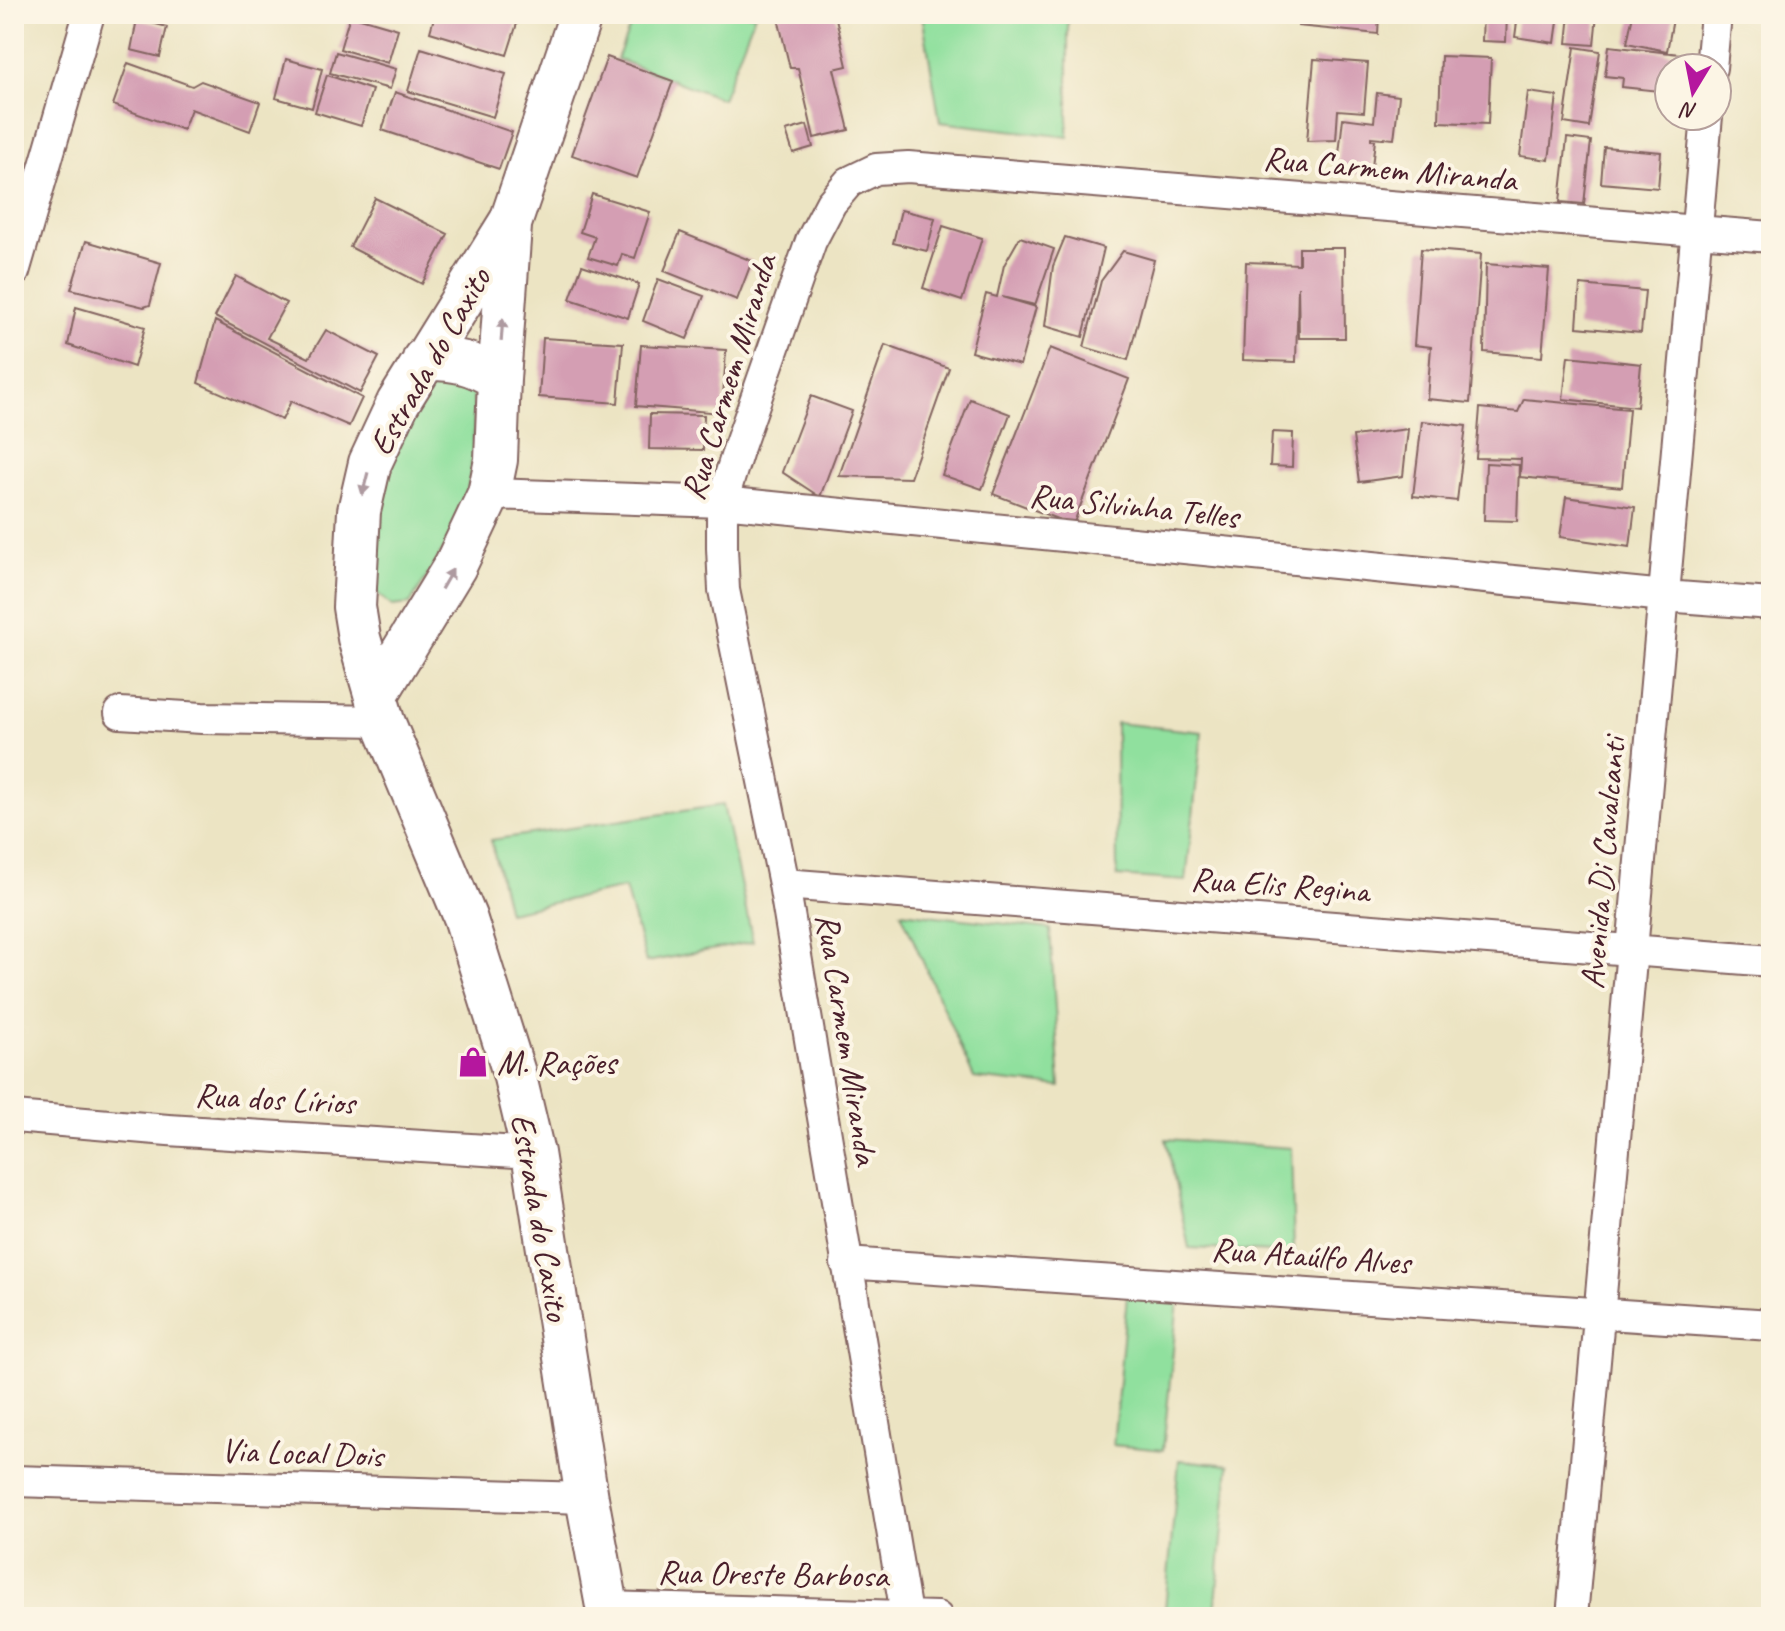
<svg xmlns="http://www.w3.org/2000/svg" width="1785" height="1631" viewBox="0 0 1785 1631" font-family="Caveat,sans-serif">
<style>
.green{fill:#90e09e;stroke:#6d8064;stroke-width:2}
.building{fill:#d49eb3}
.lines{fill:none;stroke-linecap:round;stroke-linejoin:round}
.street-casing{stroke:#836460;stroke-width:34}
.secondary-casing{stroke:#836460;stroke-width:46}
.street{stroke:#fff;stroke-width:30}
.secondary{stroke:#fff;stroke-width:42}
.oneway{fill:#ae9aa0}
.labels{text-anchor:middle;stroke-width:8;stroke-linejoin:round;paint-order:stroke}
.street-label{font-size:34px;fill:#4a1f2b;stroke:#fcf5e5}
.poi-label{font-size:34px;fill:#4a1f2b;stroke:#fcf5e5;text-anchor:start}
</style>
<rect width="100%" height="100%" fill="#fcf5e5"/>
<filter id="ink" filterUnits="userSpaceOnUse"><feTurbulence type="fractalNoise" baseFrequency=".0125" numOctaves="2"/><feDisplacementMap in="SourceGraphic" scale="16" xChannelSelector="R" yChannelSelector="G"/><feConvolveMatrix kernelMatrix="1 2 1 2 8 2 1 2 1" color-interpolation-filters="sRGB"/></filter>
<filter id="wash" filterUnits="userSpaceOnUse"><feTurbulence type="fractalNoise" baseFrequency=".006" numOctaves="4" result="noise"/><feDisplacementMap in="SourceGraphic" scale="32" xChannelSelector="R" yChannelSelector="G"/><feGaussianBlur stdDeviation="1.8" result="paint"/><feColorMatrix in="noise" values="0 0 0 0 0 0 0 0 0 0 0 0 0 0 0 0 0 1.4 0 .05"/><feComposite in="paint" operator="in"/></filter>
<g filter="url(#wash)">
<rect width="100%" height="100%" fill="#ece4c3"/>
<path class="green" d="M635,14H755L722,99L617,59Z
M922,14H1068V137L940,122Z
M441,375L470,386L473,395C475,436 474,479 459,518C447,548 426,577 410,604L392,606L377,593C373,508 389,443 441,375Z
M1116,723L1202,732L1186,881L1117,876Z
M723,805L753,942L646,962L625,888L508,912L491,840Z
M901,912L1050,929L1060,1087L974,1078Z
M1166,1139L1291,1148L1294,1253L1189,1248Z
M1127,1296L1178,1301L1163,1450L1113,1445Z
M1179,1460L1229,1465L1215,1613L1165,1609Z"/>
<g id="blocks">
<path class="building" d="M435,14H520L507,55L430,32Z
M777,14H835L847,66L834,69L849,130L814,138L798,68H790Z
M1298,14L1336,16V14H1379L1378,34L1298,26Z
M1483,14H1507L1506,42L1482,41Z
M1518,14H1559L1555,43L1515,37Z
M1570,14H1597L1594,45L1567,43Z
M1633,14H1674L1667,51L1627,43Z
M350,15L398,29L388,63L340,49Z
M137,19L167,27L160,57L131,50Z
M1609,46L1688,55L1687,68H1669V92L1622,87L1623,78L1605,76Z
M1575,47L1600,51L1589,127L1564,123Z
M421,48L506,74L493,117L408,91Z
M336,52L396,69L390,89L330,73Z
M1441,56L1491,58L1488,124L1439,122Z
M607,57L673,81L637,178L572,155Z
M286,59L322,69L312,108L276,98Z
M1314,59L1368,63L1364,112L1338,110L1336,140L1307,141Z
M128,63L192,86L201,81L260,102L250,131L191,109L183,130L113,105Z
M327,75L372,90L361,126L315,112Z
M395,92L512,132L499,169L382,130Z
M1528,92L1557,96L1549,160L1520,156Z
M1377,93L1399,96L1394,139L1371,137V140H1375L1371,176L1337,172L1343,118L1374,122Z
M807,125L813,147L793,153L786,131Z
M1567,138L1591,141L1584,204L1560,202Z
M1604,147L1661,152L1658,188L1601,183Z
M592,194L650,212L635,258L622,254L618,266L588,257L595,237L580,232Z
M375,198L448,234L422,284L350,247Z
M901,210L935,218L927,251L893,243Z
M943,226L982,238L962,301L923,288Z
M680,232L752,261L737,300L664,271Z
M1020,237L1054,249L1035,305L1002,297L1036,307L1020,365L971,352L986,294L997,297L1004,265Z
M1065,237L1104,248L1083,337L1045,326L1053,266Z
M86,241L161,263L150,305L144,307L71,289Z
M1299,248H1344L1345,338H1299L1298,287L1296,362L1243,360L1246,262L1299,264Z
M1421,249L1481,254L1470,403L1427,399L1431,347L1414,345Z
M1123,251L1154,260L1128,360L1084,347L1101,281Z
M1486,264L1549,269L1542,357L1484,352Z
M582,265L639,284L628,318L570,299Z
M236,276L286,303L267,338L309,358L326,330L379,357L360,393L215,317Z
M658,279L704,296L687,339L643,321Z
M1580,285L1645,291L1641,333L1577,327Z
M76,307L145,327L134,367L68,345Z
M215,321L362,398L349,426L291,401L282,420L198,383Z
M543,338L623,343L618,403L539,397Z
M641,345L726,350L722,413L636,406Z
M885,345L949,368L910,478L839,476Z
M1050,348L1129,379L1073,525L993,494Z
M1568,356L1641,364L1637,407L1563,399Z
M811,396L852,411L820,497L782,472Z
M970,399L1010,414L982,489L942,475Z
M1524,399L1629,409L1622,487L1520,477L1521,459L1476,458L1480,408L1518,412Z
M650,414L704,415L703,450L649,449Z
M1422,421L1466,426L1457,501L1413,496Z
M1408,429L1403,476L1359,482L1353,436Z
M1272,432L1293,433L1292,467L1270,466Z
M1486,463L1519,465L1517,521L1484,520Z
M1566,497L1635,507L1630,547L1560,537Z"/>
</g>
</g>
<g filter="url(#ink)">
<use href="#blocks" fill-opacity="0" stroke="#836460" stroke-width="2"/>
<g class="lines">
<g class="street-casing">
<path id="street" d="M1711,68L1716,14
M14,272L89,14
M489,494L722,502L1665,596L1771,604
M120,713L202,718L383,721
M784,884L1771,961
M14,1117L168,1130L533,1153
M846,1263L1771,1325
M14,1481L587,1498
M607,1607L937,1617
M906,1614L784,884L724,590L722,548V502L739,447L811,241L831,203L849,182L876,169L908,167L1771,237
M1572,1617L1707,116"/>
</g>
<g class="secondary-casing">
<path id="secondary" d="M581,14L511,221L398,403L370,463L359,511L354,607L359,638L383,721L465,917L514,1073L533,1153L587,1498L609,1617
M424,359C454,358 474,363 499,379
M377,694L455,566L489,494L496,460L499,379L510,226"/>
</g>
<use href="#street" class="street"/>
<use href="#secondary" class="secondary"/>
</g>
<defs><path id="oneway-solid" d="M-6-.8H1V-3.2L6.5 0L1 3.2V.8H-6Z" transform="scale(2)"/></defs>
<g class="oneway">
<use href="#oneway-solid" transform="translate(502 330) rotate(-86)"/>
<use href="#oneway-solid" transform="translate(365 484) rotate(104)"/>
<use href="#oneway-solid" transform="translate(447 579) rotate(-60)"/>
</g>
</g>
<defs>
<g id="shop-bare" transform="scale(2.4)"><path d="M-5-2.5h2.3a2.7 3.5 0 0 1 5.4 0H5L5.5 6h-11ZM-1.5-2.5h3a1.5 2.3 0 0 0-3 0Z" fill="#b5179e" stroke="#fcf5e5" stroke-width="2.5" paint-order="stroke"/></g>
</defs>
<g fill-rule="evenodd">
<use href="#shop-bare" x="473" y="1062"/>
</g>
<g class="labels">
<g class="street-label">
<text transform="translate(1390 168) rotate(5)" y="12">Rua Carmem Miranda</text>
<text transform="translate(429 361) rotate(-60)" y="12">Estrada do Caxito</text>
<text transform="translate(728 377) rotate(-73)" y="12">Rua Carmem Miranda</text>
<text transform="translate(1134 505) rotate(6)" y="12">Rua Silvinha Telles</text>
<text transform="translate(1602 863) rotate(-85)" y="12">Avenida Di Cavalcanti</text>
<text transform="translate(1280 884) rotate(4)" y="12">Rua Elis Regina</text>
<text transform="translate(848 1039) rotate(81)" y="12">Rua Carmem Miranda</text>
<text transform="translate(275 1098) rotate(3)" y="12">Rua dos Lírios</text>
<text transform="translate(541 1217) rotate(80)" y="12">Estrada do Caxito</text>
<text transform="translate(1311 1255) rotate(4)" y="12">Rua Ataúlfo Alves</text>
<text transform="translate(302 1452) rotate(2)" y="12">Via Local Dois</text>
<text transform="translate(773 1573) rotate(1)" y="12">Rua Oreste Barbosa</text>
</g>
<g class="poi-label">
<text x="497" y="1074">M. Rações</text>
</g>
</g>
<rect width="1785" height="1631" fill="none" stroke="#fcf5e5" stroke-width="48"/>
<g transform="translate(1693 92) rotate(190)"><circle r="38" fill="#fcf5e5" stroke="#b59f9b" stroke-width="2"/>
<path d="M0-6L14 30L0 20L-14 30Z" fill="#b5179e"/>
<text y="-12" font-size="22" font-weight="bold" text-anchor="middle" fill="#4a1f2b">N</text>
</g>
</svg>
